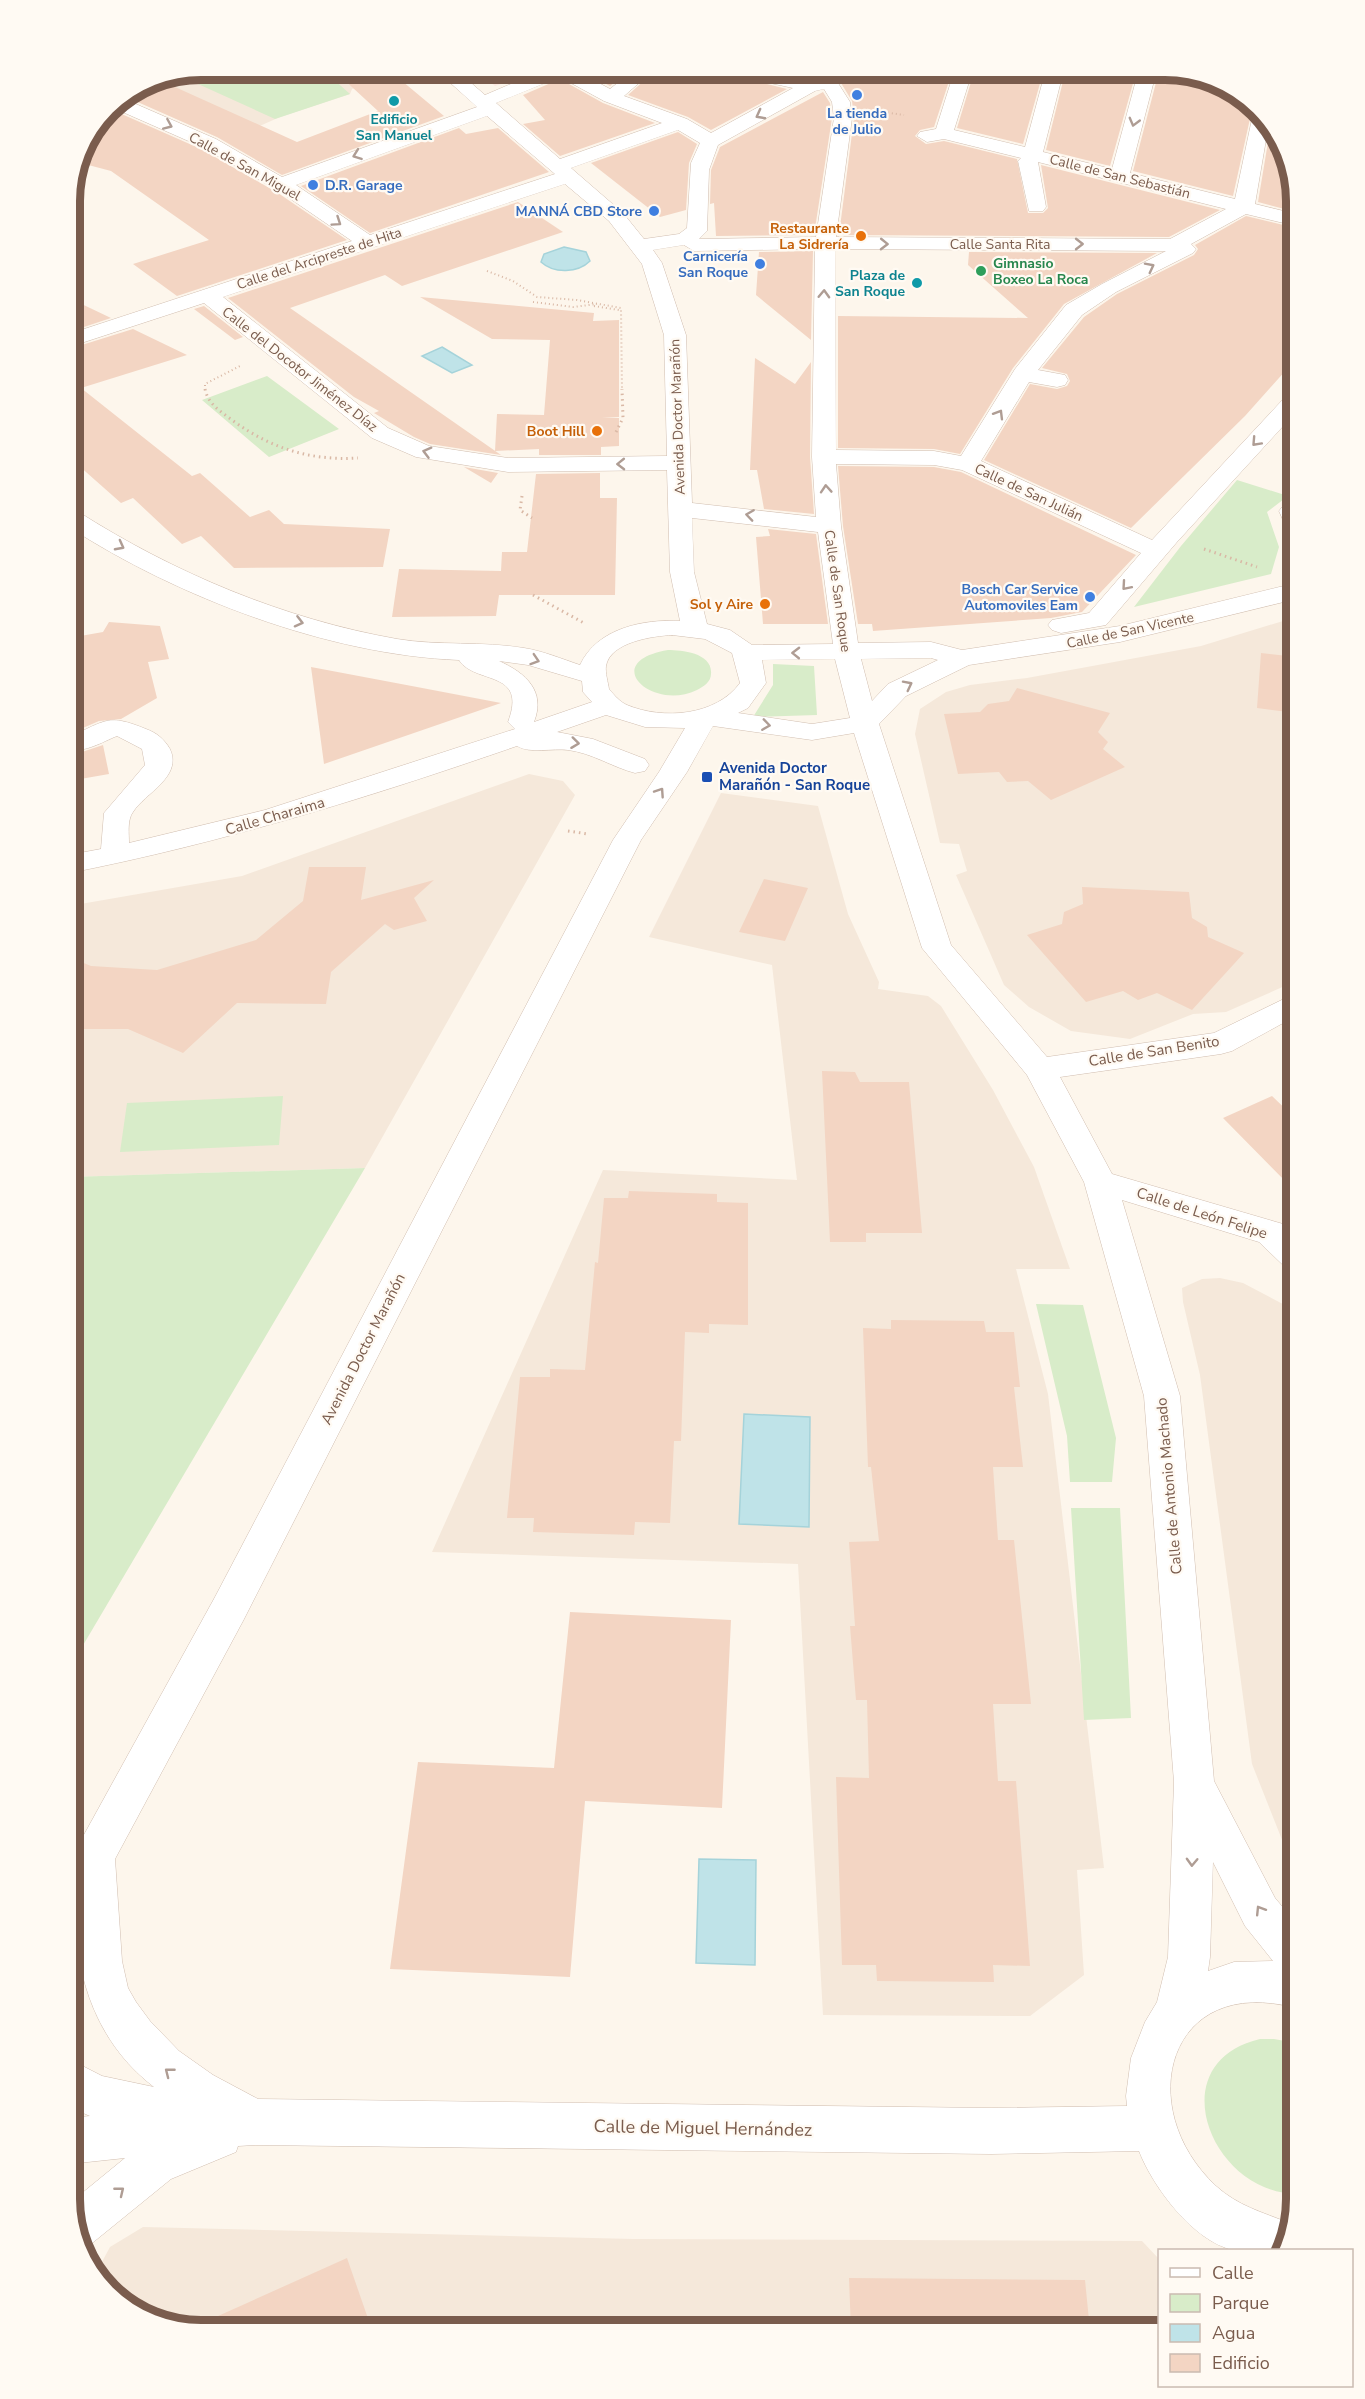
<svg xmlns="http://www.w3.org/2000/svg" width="1365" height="2399" viewBox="0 0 1365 2399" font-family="'Nunito Sans',sans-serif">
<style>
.residential{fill:#f5e8da}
.commercial{fill:#fde8e0}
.green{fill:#d8ecc9}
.water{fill:#bfe3e8;stroke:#a5d3da;stroke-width:1.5}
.building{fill:#f3d5c3}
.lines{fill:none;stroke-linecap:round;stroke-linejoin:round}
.minor-casing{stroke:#d1beb0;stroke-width:1}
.path-far1{stroke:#d9b8a5;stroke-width:2;stroke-dasharray:1 3;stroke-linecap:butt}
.path{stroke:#d9b8a5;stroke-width:3;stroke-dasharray:1.5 4;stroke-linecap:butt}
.minor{fill:#fff;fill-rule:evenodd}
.oneway{stroke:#af9d94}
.shop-dot{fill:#3f7fe0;stroke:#fffaf3;stroke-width:2}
.culture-dot{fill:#0f9aa8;stroke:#fffaf3;stroke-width:2}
.food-dot{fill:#e8710a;stroke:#fffaf3;stroke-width:2}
.leisure-dot{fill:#2e9e5b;stroke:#fffaf3;stroke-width:2}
.transit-dot{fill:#1a4fb4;stroke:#fffaf3;stroke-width:2}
.labels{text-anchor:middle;stroke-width:4.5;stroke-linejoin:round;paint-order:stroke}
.far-shop-label{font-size:14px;font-weight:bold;fill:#366cbe;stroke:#fffaf3;text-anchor:end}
.far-culture-label{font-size:14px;font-weight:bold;fill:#0d838f;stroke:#fffaf3}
.far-street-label{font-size:14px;fill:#7a5c4d;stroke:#fffaf3}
.far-food-label{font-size:14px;font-weight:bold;fill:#c56008;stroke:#fffaf3;text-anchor:end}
.far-leisure-label{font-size:14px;font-weight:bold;fill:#27864d;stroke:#fffaf3;text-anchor:start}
.transit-label{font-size:15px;font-weight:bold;fill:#164399;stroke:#fffaf3;text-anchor:start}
.street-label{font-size:15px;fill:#7a5c4d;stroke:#fffaf3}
.near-street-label{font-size:18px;fill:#7a5c4d;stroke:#fffaf3}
.rim{fill:none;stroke:#7a5c4d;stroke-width:8}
</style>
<rect width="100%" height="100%" fill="#fdf6ec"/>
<path class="residential" d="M200,69H384L391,74L352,89L350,94L280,117L226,141L125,96L150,79Z
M1296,617V981L1226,1012L1193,1014L1130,1039L1071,1031L1029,1007L1004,985L956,875L967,871L959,844L940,843L915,734L920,709L946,692L970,685L1027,678L1201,646Z
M529,774L563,781L575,795L365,1168L69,1177V906L242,876Z
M721,793L818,806L848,914L879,982L878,989L928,996L941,1006L993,1090L1034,1167L1070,1269H1016L1048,1394L1104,1868L1077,1870L1084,1975L1030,2016L823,2015L798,1564L432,1552L603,1170L797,1180L772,965L649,937Z
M1202,1279L1220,1278L1243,1283L1296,1311V1875L1252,1764L1200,1375L1183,1302L1182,1288Z
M143,2227L634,2239L1142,2241L1159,2259V2330H192L127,2308L97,2271L110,2247Z"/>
<path class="commercial" d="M474,69H523L528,75L495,86Z"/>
<path class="green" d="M200,69H322L350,94L275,119L176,74Z
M267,376L339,429L269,457L202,400Z
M1237,480L1288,496L1267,512L1279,547L1271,574L1134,607L1181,546Z
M668,650C682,650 713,653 711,674C711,682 703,687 697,690C652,712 598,662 668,650Z
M773,664L814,666L817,715L753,717L773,685Z
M283,1096L279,1145L120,1152L127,1103Z
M365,1168L69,1669V1177Z
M1036,1304L1083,1305L1116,1438L1112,1482H1070L1067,1436Z
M1071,1508H1120L1131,1718L1084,1720Z
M1260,2039H1274L1296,2043V2194C1211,2192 1159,2063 1260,2039Z"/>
<path class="water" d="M564,247L586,252L590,261C578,273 554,274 541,262L544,254Z
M442,347L472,365L452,373L422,356Z
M744,1414L810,1417L809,1527L739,1524Z
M699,1859L756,1860L755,1965L696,1963Z"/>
<path class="building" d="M376,69H384L396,76L444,116L282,175L217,137L124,96L155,78L297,142L378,111L340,76Z
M501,69H540L511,81Z
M578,69H631L610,86Z
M657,69H706L787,89L711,130L688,117L628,95Z
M769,69H825L821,77L810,78Z
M848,69H953L934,127L920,130L915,136L926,144L944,141L1017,159L1028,213H1043L1048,208L1041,165L1220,210L1169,237L839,235L854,118L852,101L841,83Z
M975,69H1044L1023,144L957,128Z
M1066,69H1137L1110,166L1046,150Z
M1159,71L1187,74L1238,91L1254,111L1251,114L1233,196L1133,171Z
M560,79L603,103L655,123L560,156L523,124L545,120L523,95Z
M823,92L830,103L832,118L814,235L716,236L714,203L710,204L711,170L720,147Z
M108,108L201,149L278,193L347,240L177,296L133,264L209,240L111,171L77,162L82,142Z
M459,128L466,134L498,128L549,172L370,233L301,186Z
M1270,130L1286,150L1296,212L1258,202Z
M678,132L697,144L689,163L686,210L660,217L591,163Z
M518,202L563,232L402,286L385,275L290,308L501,455L430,444L414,437L374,413L379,411L354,397L228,298Z
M1246,216L1296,228V359L1245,416L1131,528L984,460L1030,384L1057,389L1067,386L1070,381L1067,374L1042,368L1084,317L1117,294L1194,255L1198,249L1195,245Z
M813,251L811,340L756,295L759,252Z
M969,252L1157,253L1064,304L1013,368L960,454L934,449L838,448V316L1028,318L968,265Z
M420,297L594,313L593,321L619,320V417H602L619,418V446L601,447V455H539V449L495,451L497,414L544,415L550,340L492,339Z
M69,298L111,318L69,332Z
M204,306L243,337L235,340L194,309Z
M133,329L187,355L81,388L192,476L200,473L250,517L269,510L284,524L390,529L383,567L234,568L201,536L182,544L133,498L121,503L69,457V349Z
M755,358L795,384L811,362L810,457L814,514L764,509L757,470H750Z
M838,466L934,467L961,472L1136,555L1082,612L1051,618L873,631L872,624H858L843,526Z
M464,467L498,473L491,483Z
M600,473V498H617L615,595H499L496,616L392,617L399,569L501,571L502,552H527L536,474Z
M768,529L816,534L828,624H763L756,537L770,536Z
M109,622L160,626L169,659L148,662L157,698L121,719L99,721L69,734V638L103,632Z
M1261,653L1296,657V713L1257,708Z
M311,667L417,687L501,703L324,764Z
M1017,688L1110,713L1098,732L1108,742L1103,749L1125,767L1051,800L1028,781L1007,782L999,772L958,774L944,714L980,712L988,704L1009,701Z
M103,745L109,774L69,781V751L82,752Z
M309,867H366L361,900L434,880L414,898L427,921L394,930L385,924L331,972L326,1004L237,1003L183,1053L128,1029H69V957L91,966L157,970L256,940L303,901Z
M764,879L808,888L785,941L739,932Z
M1082,887L1189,892L1192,918L1207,927L1208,937L1244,953L1192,1010L1157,993L1138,1000L1123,991L1086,1002L1027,935L1062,924L1064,912L1083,904Z
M822,1071L855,1072L860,1082H909L922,1233H866V1242H830Z
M1272,1096L1296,1119V1192L1223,1118Z
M629,1191L717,1194V1202L748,1203V1325L709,1324V1333L685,1332L681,1441H674L670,1523L635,1522L634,1535L533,1532L534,1518H507L520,1377H550V1369L585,1370L595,1262L598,1263L604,1198H628Z
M891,1320L984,1321L986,1332H1014L1020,1387H1014L1023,1467H993L998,1540H1014L1031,1704H993L998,1781H1016L1030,1966L993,1965L994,1982L877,1981L876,1965H842L836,1777L869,1778L867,1700H856L850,1626H855L849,1542L879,1541L871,1467H868L863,1328L891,1329Z
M570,1612L731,1620L722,1808L585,1801L570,1977L390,1969L418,1762L554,1768Z
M347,2258L372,2330L189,2329Z
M849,2278L1085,2280L1090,2330H851Z"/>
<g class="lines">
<g class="minor-casing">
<path id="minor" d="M435,69H455L485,95L546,69H573L610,89L635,69H655L624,96L687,119L711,133L793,88L725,73L722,69H757L810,80L822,79L828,69H846L838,83L850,102L852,118L836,237L1170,239L1226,209L1038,162L1046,207L1043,211H1029L1018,161L1021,158L944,139L927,142L917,136L920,132L936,129L955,69H973L954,130L1025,147L1046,69H1064L1043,152L1112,169L1139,69H1157L1130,173L1235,199L1253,114L1256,113L1268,128L1255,204L1296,214V226L1246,214L1191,244L1196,249L1193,253L1116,292L1082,315L1038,370L1065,375L1068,380L1065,385L1057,387L1029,382L981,461L1152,540L1288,394L1296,392V412L1177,542L1106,625L1061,633L1052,630L1048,625L1052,620L1089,613L1141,553L962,470L934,465L836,464L841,526L858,643L931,642L962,650L1120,626L1296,583V599L1120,642L969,665L906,696L879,724L951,945L1047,1057L1214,1033L1296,993V1016L1232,1051L1221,1054L1060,1077L1112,1174L1283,1224L1296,1237V1270L1284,1266L1259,1242L1122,1200L1180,1396L1214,1781L1275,1898L1296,1923V2008C1167,1973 1132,2108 1216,2186C1238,2206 1262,2212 1289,2223L1280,2250C1266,2250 1247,2254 1233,2250C1193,2241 1153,2187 1139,2151L991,2154L255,2145L238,2146L236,2152L171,2179L91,2244L79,2249L70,2203L125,2158L69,2164V2118L90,2116L69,2107V2059L102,2076L154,2087C104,2049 80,1992 76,1931L69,1934V1867L80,1842L215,1597L613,840L659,772L685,728L645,727L606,715L557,732L593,739L645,759L649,765L645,771L635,773C612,767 592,753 568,750C553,748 530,754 517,746C370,797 222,843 69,873V855L101,849L104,813L145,765L142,749L117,736C102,742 85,753 69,749V737C106,721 107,713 146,729C157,733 164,739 170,749C183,777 145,793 133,812C127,820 129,834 129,843L265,810L515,729L508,722C528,669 475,685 459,660C329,655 177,597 69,527V509L77,511C174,573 284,619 397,639C439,646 482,641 524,648C543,651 562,659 580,665C597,628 644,619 680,621L670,572L667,470L508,472L416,457L372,438L204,303L69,347V334L352,241L279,191L202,147L109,106L122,98L216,139L282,177L477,107ZM560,77L604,101L662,123L560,159L496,103ZM824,89L832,102L834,118L816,237L699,239L707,231L709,170L718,145L815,91ZM487,116L555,174L370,235L296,185ZM678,130L700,143L691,163L687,228L679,234L644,239L623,213L571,168ZM565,184L609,221L642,264L664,335L667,456L508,458L429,446L388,428L223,297ZM684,245L694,251L815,249L812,457L816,517L692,503L686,335L662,263L653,250ZM835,249L1166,251L1102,284L1066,305L1015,369L961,456L934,451L836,450ZM692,518L818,532L833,644L752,645L730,630L707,624L694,572ZM672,635L705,639L732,653L740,683C716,716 663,720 627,705C620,702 614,695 609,689C608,682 605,673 606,666C610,642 653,636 672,635ZM931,658L938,660L888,684L872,701L861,659ZM835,659L850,718L812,724L738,713L748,708L766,683L762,660ZM499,661L528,665L582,681L583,692L592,702L534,722C546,691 526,673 499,661ZM713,726L812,740L854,733L922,948L1027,1075L1084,1182L1144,1396L1174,1782L1168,1957L1157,2002L1145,2022L1131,2058L1126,2096L1127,2106L991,2108L258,2099L213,2075L179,2051L150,2021L136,2002L128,1988L122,1961L115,1859L243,1621L641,840L687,772ZM1213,1862L1245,1926L1273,1961L1234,1962L1208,1971L1210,1957Z
M1296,498V531L1287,529L1279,511L1288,500Z"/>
</g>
<path class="path-far1" d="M876,111L904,115
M487,271L513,281L537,297L577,300L621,308L622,390
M533,302L573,307L597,304
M594,306L619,310
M205,390V384L242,365"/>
<path class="path" d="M205,389C208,404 220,411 232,420C270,448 310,461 358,458
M616,432L623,418L622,389
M522,496L520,510L532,518
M1204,549L1257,567
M533,595L584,623
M568,831L588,834"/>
<use href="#minor" class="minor"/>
</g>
<defs><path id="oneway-chevron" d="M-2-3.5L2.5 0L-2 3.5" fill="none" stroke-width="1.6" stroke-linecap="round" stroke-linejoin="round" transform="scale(1.5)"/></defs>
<g class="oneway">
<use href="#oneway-chevron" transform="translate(760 115) rotate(152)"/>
<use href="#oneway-chevron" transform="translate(1134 122) rotate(105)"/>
<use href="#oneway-chevron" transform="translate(168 125) rotate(23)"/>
<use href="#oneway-chevron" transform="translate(357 155) rotate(160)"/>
<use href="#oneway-chevron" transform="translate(337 222) rotate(34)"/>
<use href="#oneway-chevron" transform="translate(884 244) rotate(1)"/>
<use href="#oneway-chevron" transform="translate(1079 244)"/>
<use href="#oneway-chevron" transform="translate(1150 267) rotate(-27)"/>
<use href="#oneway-chevron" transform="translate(824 294) rotate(-88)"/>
<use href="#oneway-chevron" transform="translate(999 414) rotate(-59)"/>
<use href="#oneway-chevron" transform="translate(1256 442) rotate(133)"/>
<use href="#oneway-chevron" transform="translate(427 452) rotate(-165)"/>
<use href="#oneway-chevron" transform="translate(621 464) rotate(179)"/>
<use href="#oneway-chevron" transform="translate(826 489) rotate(-94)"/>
<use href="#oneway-chevron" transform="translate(750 515) rotate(-172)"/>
<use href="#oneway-chevron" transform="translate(120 546) rotate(28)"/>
<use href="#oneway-chevron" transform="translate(1126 586) rotate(131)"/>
<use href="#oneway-chevron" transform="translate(299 622) rotate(14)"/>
<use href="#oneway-chevron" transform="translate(796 653) rotate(-179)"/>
<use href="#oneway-chevron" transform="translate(535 660) rotate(18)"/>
<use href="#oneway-chevron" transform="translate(908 685) rotate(-27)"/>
<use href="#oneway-chevron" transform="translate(766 725) rotate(8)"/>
<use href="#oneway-chevron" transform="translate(575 743) rotate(7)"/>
<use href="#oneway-chevron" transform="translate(660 792) rotate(-56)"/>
<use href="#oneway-chevron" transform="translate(1192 1862) rotate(92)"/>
<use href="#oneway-chevron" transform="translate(1260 1910) rotate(-122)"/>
<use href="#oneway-chevron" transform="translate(169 2072) rotate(-142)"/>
<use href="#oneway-chevron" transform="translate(120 2191) rotate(-39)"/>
</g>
<g class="shop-dot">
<circle cx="857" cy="95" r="6"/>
<circle cx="313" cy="185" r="6"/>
<circle cx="654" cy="211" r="6"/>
<circle cx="760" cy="264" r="6"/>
<circle cx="1090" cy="597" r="6"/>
</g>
<g class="culture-dot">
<circle cx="394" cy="101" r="6"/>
<circle cx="917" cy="283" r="6"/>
</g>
<g class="food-dot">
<circle cx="861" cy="236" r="6"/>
<circle cx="597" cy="431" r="6"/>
<circle cx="765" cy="604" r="6"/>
</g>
<circle class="leisure-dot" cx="981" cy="271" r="6"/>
<rect class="transit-dot" x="701" y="771" width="12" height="12" rx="3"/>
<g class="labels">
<g class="far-shop-label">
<text x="857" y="118" text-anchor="middle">La tienda<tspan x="857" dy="16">de Julio</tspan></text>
<text x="325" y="190" text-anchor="start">D.R. Garage</text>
<text x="642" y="216">MANNÁ CBD Store</text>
<text x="748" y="261">Carnicería<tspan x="748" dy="16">San Roque</tspan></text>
<text x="1078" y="594">Bosch Car Service<tspan x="1078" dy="16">Automoviles Eam</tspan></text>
</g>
<g class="far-culture-label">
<text x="394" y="124">Edificio<tspan x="394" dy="16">San Manuel</tspan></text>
<text x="905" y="280" text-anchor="end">Plaza de<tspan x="905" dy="16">San Roque</tspan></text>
</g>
<g class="far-street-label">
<text transform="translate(245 166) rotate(29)" y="5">Calle de San Miguel</text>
<text transform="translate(1120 176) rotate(14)" y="5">Calle de San Sebastián</text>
<text x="1000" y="249">Calle Santa Rita</text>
<text transform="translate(319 258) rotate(-18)" y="5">Calle del Arcipreste de Hita</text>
<text transform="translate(300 369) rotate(38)" y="5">Calle del Docotor Jiménez Díaz</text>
<text transform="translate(677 417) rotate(-92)" y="5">Avenida Doctor Marañón</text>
<text transform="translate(1029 492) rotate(25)" y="5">Calle de San Julián</text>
<text transform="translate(838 591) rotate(82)" y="5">Calle de San Roque</text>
<text transform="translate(1130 630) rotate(-12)" y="5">Calle de San Vicente</text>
</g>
<g class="far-food-label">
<text x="849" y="233">Restaurante<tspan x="849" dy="16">La Sidrería</tspan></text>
<text x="585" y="436">Boot Hill</text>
<text x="753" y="609">Sol y Aire</text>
</g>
<g class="far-leisure-label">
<text x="993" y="268">Gimnasio<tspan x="993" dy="16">Boxeo La Roca</tspan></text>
</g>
<g class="transit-label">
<text x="719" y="773">Avenida Doctor<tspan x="719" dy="17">Marañón - San Roque</tspan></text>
</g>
<g class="street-label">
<text transform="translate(275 816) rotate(-16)" y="5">Calle Charaima</text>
<text transform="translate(1154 1051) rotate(-9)" y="5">Calle de San Benito</text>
<text transform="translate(1202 1213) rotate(18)" y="5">Calle de León Felipe</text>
<text transform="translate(363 1349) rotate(-63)" y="5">Avenida Doctor Marañón</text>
<text transform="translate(1169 1486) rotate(-95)" y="5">Calle de Antonio Machado</text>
</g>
<g class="near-street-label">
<text transform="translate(703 2128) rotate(1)" y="6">Calle de Miguel Hernández</text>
</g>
</g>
<path d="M0 0H1365V2399H0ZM201 80H1165A121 121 0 0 1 1286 201V2199A121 121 0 0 1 1165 2320H201A121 121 0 0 1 80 2199V201A121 121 0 0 1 201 80Z" fill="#fffaf3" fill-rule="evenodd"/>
<path class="rim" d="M201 80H1165A121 121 0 0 1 1286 201V2199A121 121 0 0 1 1165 2320H201A121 121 0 0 1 80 2199V201A121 121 0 0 1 201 80Z"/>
<rect x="1158" y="2249" width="195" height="138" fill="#fffaf3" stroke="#cabbb1" stroke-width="1.5"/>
<rect x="1170" y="2268" width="30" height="9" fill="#ffffff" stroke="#cabbb1" stroke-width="1.5"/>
<text x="1212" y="2279" font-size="18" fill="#7a5c4d">Calle</text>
<rect x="1170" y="2294" width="30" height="18" fill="#d8ecc9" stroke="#cabbb1" stroke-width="1.5"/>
<text x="1212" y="2309" font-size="18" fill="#7a5c4d">Parque</text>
<rect x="1170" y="2324" width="30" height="18" fill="#bfe3e8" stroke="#cabbb1" stroke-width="1.5"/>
<text x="1212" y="2339" font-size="18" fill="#7a5c4d">Agua</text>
<rect x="1170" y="2354" width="30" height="18" fill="#f3d5c3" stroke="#cabbb1" stroke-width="1.5"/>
<text x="1212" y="2369" font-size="18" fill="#7a5c4d">Edificio</text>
</svg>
